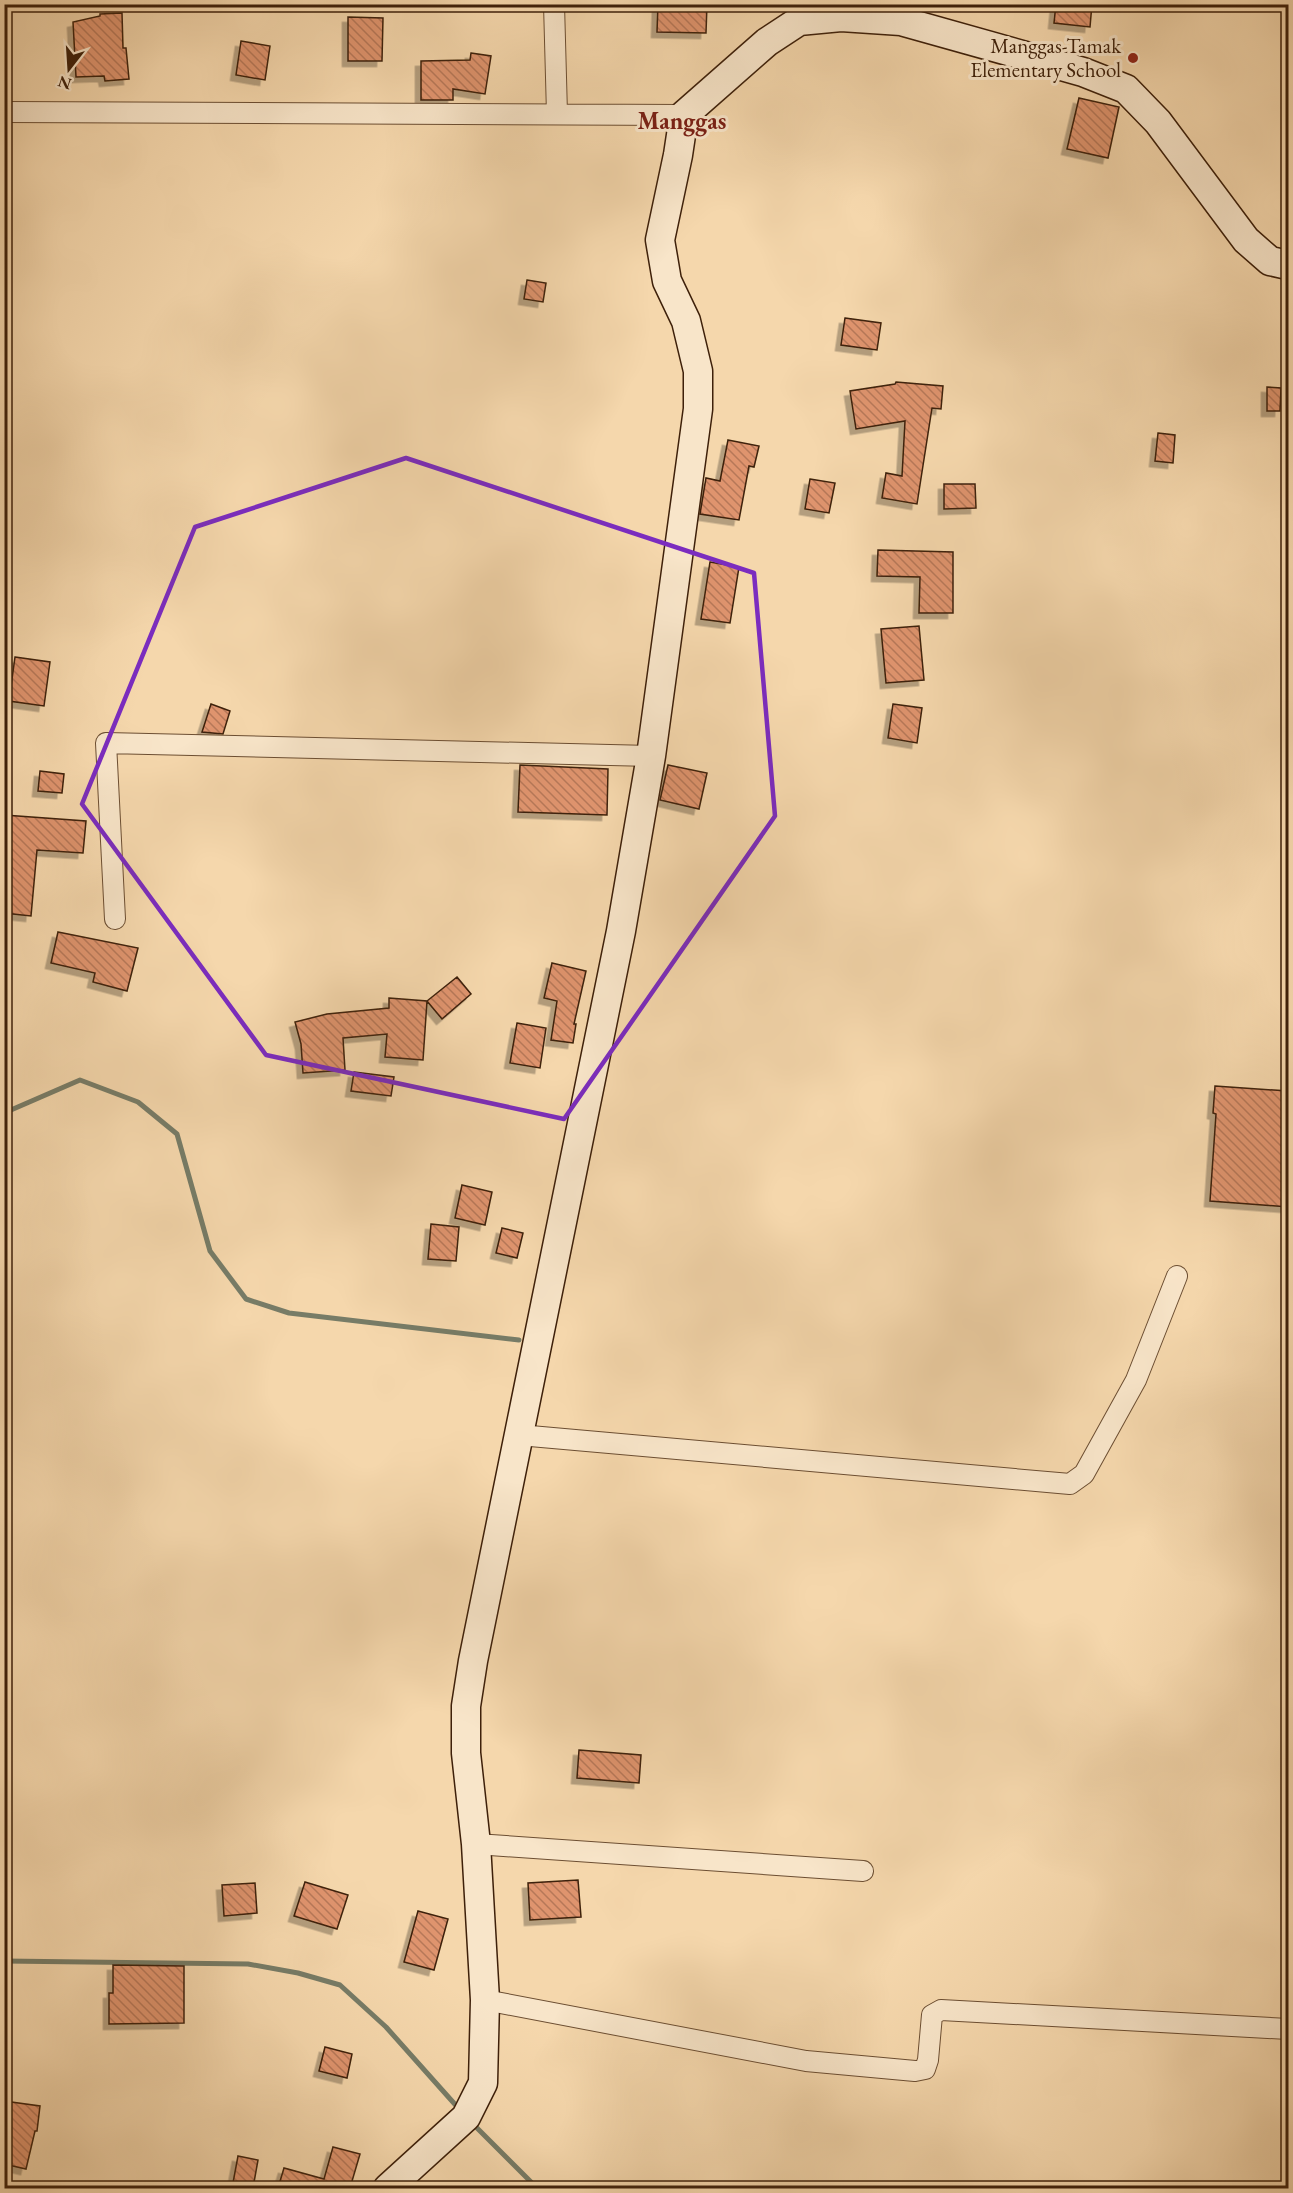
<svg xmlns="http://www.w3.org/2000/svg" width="1293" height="2193" viewBox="0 0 1293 2193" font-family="'EB Garamond',serif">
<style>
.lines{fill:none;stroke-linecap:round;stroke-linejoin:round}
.stream{stroke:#777c67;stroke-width:5}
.building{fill:url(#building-back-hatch);stroke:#3e200a;stroke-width:1.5;filter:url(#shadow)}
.street-casing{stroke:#6c4e32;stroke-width:22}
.secondary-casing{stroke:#3e200a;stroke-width:31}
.street{stroke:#f8e5c9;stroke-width:20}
.secondary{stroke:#f8e5c9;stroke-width:28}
.marked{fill:none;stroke:#7b2cbf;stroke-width:4.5;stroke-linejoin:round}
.poi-dot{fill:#8f2418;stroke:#f8e5c9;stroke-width:2}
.labels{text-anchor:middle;stroke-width:6;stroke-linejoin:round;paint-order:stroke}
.poi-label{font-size:21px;fill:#3e200a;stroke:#f8e5c9;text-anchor:end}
.quarter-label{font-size:24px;font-weight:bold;fill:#7a1f14;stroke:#f8e5c9}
</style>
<defs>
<pattern id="building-back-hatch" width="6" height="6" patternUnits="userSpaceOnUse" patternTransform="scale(1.5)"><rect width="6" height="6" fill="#df946e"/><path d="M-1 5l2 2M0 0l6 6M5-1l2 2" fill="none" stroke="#b67859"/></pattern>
<filter id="shadow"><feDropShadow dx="-5.5" dy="5.5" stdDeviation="0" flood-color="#0004"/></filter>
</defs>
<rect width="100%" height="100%" fill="#f5d7ac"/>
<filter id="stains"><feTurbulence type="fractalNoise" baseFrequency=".00333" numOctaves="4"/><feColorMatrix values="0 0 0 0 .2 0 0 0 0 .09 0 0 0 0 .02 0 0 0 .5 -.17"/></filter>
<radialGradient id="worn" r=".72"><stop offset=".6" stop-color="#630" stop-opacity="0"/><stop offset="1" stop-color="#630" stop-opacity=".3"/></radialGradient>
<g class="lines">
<path class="stream" d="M4,1113L80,1080L138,1102L177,1134L210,1251L246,1299L289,1313L519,1340
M4,1961L248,1964L298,1973L340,1985L386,2027L460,2110
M473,2124L537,2188"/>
</g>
<path class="building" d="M658,4H707L706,33L657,32Z
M1056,4H1092L1090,27L1054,23Z
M122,13L123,48H126L129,79L105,81L104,76L76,77L73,22L100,16V14Z
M348,17L383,18L382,61H348Z
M241,41L270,46L265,80L236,75Z
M471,53L491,56L485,94L453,89V100H421V61L470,60Z
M1079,98L1119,107L1108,158L1067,149Z
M527,280L546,283L543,302L524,299Z
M845,318L881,323L877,350L841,345Z
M896,382L943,386L941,409L932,408L917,504L882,498L886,473L902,476L905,421L856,429L850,391L895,384Z
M1267,387L1281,388L1280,411H1267Z
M1158,433L1175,435L1173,463L1155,461Z
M728,440L759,446L754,467L749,466L739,520L700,514L706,478L720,481Z
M810,479L835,483L829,513L805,509Z
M944,484H975L976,508L944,509Z
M878,550L953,552V613H919L920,577L877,576Z
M710,562L739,567L730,623L701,619Z
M919,626L924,680L886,683L881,629Z
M15,657L50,662L44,706L9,701Z
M211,704L230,711L223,734L202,732Z
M893,704L922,708L917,743L888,738Z
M520,765L608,769L607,815L518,812Z
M668,765L707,773L699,809L660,800Z
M40,771L64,774L62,793L38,791Z
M4,815L86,821L83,853L37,850L31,916L4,913Z
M58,932L138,948L127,991L93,982L95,973L51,963Z
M552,963L586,971L574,1024H576L573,1043L551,1040L557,1001L544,998Z
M457,977L471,994L442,1019L427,1001Z
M389,998L427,1001L423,1060L385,1057L387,1034L343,1038L345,1070L303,1073L301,1044L295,1022L327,1014L389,1008Z
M517,1023L546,1028L540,1068L510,1063Z
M354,1072L394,1077L391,1096L351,1091Z
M1215,1086L1288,1091V1207L1210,1201L1216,1114L1213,1113Z
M462,1185L492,1192L485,1225L455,1218Z
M431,1224L459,1227L456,1261L428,1259Z
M502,1228L523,1233L517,1258L496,1253Z
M579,1750L641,1755L639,1783L577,1778Z
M578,1880L581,1917L530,1920L528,1883Z
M305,1882L348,1895L337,1929L294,1916Z
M255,1883L257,1913L224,1916L222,1885Z
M418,1911L448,1919L434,1970L404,1962Z
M113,1965L184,1966V2023L109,2024V1993H113Z
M325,2047L352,2054L347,2078L319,2071Z
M4,2101L40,2106L37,2131H35L26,2169L4,2164Z
M333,2147L360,2154L350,2188H278L284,2168L324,2179Z
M238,2156L258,2160L253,2188H232Z"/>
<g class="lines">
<g class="street-casing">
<path id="street" d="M554,4L557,114
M4,112L684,115
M115,919L106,743L651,756
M519,1435L1070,1484L1084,1474L1136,1380L1177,1276
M476,1844L863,1871
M485,2000L806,2061L915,2071L925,2069L928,2060L932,2015L941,2010L1288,2029"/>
</g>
<g class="secondary-casing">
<path id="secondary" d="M388,2188L466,2117L483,2083L485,2000L476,1844L466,1753V1706L473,1661L621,931L651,756L698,409V371L686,321L667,281L660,240L678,155L684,115L767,42L799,21L841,17L901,21L1083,72L1126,89L1158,122L1246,240L1270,261L1288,265"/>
</g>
<use href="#street" class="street"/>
<use href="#secondary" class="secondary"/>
</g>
<path class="marked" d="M406,458L754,573L775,816L564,1119L266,1055L82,804L195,527Z"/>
<circle class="poi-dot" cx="1133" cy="58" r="6"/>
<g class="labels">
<g class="poi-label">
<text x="1121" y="53">Manggas-Tamak<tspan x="1121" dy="24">Elementary School</tspan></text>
</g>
<g class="quarter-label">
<text x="682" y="129">Manggas</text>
</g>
</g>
<rect width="1293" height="2193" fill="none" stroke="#f5d7ac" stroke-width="24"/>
<rect x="6" y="6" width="1281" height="2181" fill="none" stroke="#3e200a" stroke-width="3"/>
<rect x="12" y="12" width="1269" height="2169" fill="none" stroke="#3e200a" stroke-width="1.5"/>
<g transform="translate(69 69) rotate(197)" stroke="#f8e5c9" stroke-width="4.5" paint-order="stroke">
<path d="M0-4.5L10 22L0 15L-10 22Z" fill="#3e200a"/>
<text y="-9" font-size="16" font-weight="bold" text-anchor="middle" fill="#3e200a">N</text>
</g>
<rect width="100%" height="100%" filter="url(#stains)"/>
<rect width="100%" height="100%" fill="url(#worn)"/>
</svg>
